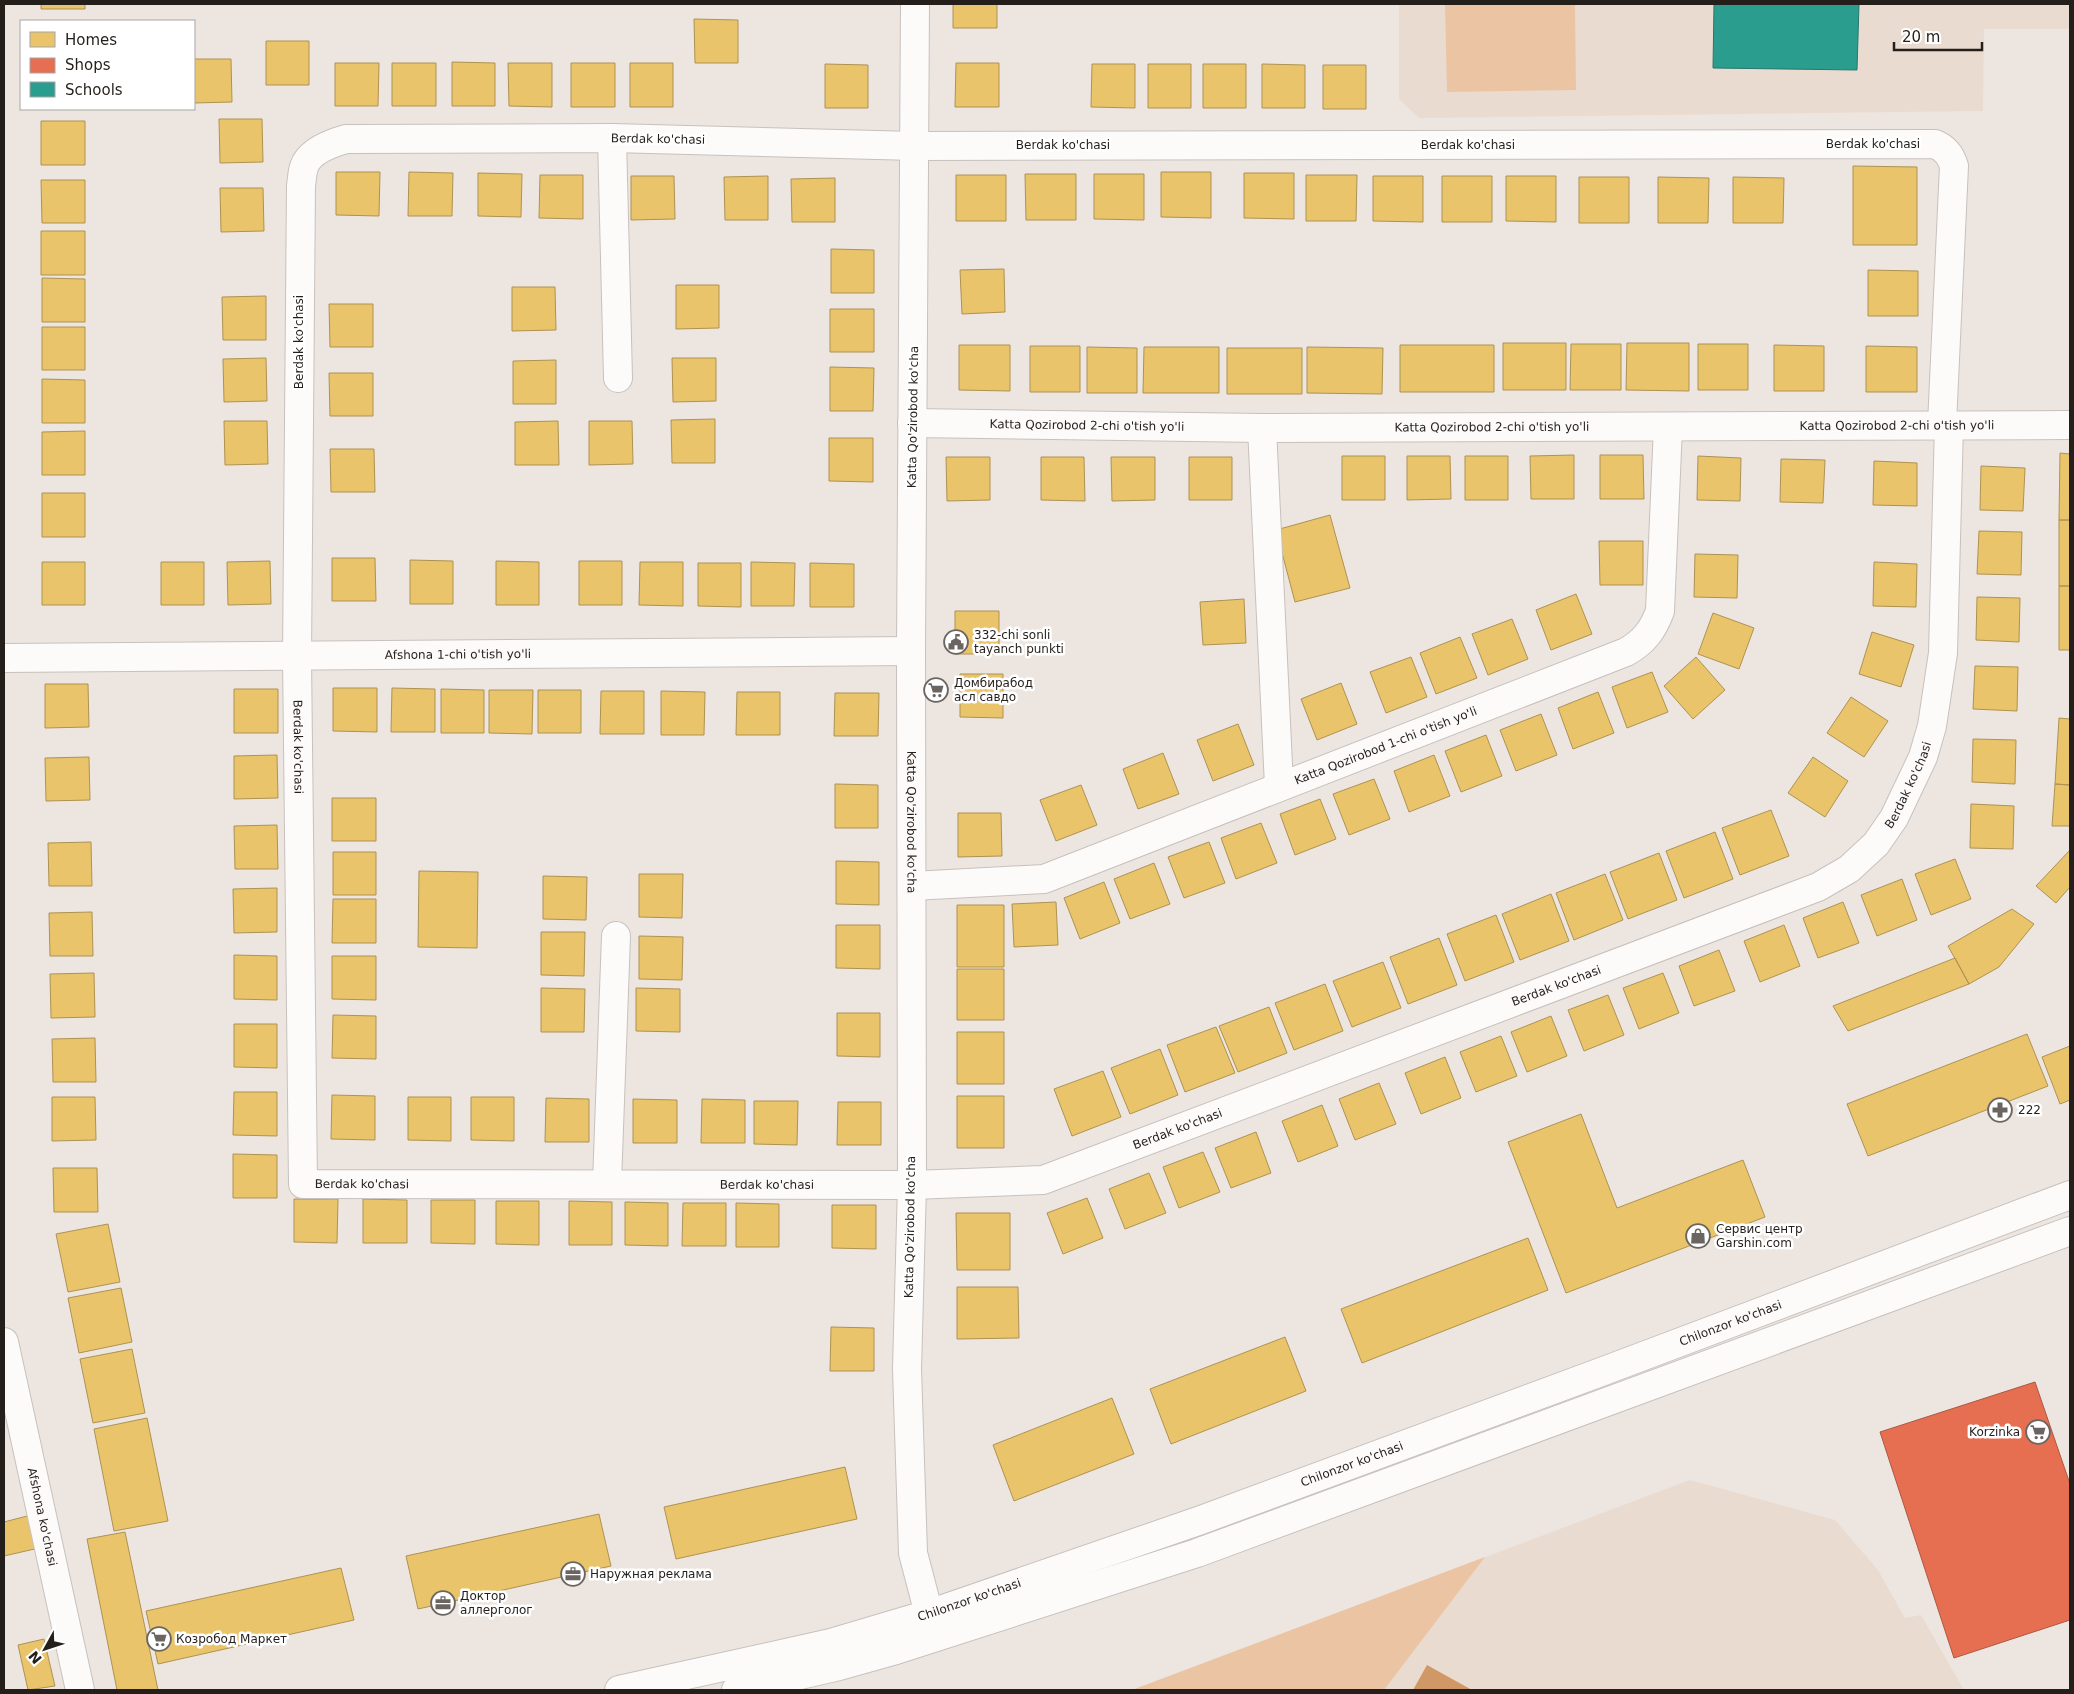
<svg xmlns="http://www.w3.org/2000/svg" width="2074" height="1694" viewBox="0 0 2074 1694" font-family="'DejaVu Sans',sans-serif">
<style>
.built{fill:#eadbd0}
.green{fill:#ebc4a4}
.water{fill:#d09866}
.homes{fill:#e9c46a;stroke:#ae9252}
.shops{fill:#e76f51;stroke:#ac5741}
.schools{fill:#2a9d8f;stroke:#28776c}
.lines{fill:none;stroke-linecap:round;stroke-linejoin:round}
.minor-casing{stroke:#c7c1bd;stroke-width:30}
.secondary-casing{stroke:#c7c1bd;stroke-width:30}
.minor{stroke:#fcfbfa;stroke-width:28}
.secondary{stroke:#fcfbfa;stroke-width:28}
.labels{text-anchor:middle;stroke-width:5;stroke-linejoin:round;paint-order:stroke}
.street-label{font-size:12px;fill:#241f1b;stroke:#fff}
.poi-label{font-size:12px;fill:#241f1b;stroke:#fff;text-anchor:start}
</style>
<rect width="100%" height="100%" fill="#ede6e0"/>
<path class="built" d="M1399,4H2070V29H1984L1983,111L1419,118L1399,99Z
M1690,1480L1835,1520L1878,1570L1905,1618L1921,1615L1964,1690H1132Z"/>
<path class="green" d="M1445,4H1575L1576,90L1447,92Z
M1485,1557L1384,1690H1132Z"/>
<path class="water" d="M1427,1665L1472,1690H1413Z"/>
<path class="homes" d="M41,4H85V9H41Z
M953,4H997V28H953Z
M694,19L738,20V63H695Z
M266,41H309V85H266Z
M194,59H231L232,102L194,103Z
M452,62L495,63V106H452Z
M335,63H379L378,106H335Z
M392,63H436V106H392Z
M508,63H552V107L509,106Z
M571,63H615V107H571Z
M630,63H673V107H630Z
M956,63H999V107H955Z
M825,64L868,65V108H825Z
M1092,64H1135V108L1091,107Z
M1148,64H1191V108H1148Z
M1203,64H1246V108H1203Z
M1262,64L1305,65V108H1262Z
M1323,65H1366V109H1323Z
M219,119H262L263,162L220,163Z
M41,121H85V165H41Z
M1853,166L1917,167V245H1853Z
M336,172H380L379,216L336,215Z
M409,172L453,173L452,216H408Z
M1161,172H1211V218L1161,217Z
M478,173L522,174L521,217L478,216Z
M1244,173H1294V219L1244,218Z
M1025,174H1076V220H1026Z
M1094,174H1144V220L1094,219Z
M540,175H583V219L539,218Z
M956,175H1006V221H956Z
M1306,175H1357L1356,221H1306Z
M631,176H674L675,219L631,220Z
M768,176V220H725L724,177Z
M1373,176H1423V222L1373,221Z
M1442,176H1492V222H1442Z
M1506,176H1556V222L1506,221Z
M1579,177H1629V223H1579Z
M1658,177L1709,178L1708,223H1658Z
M1733,177L1784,178L1783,223H1733Z
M835,178V222H792L791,179Z
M41,180H85V223H42Z
M220,188H263L264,231L221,232Z
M41,231H85V275H41Z
M831,249L874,250V293H831Z
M1004,269L1005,312L962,314L960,270Z
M1868,270L1918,271V316H1868Z
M42,278L85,279V322H42Z
M676,285H719V328L676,329Z
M512,287H555L556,330L512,331Z
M266,296V340H223L222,297Z
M329,304H373V347H330Z
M830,309H874V352H830Z
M42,327H85V370H42Z
M1503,343H1566V390H1503Z
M1627,343H1689V391L1626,390Z
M1571,344H1621V390H1570Z
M1698,344H1748V390H1698Z
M959,345H1010V391L959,390Z
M1400,345H1494V392H1400Z
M1774,345L1824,346V391H1774Z
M1030,346H1080V392H1030Z
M1866,346L1917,347V392H1866Z
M1087,347L1137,348V393H1087Z
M1144,347H1219V393H1143Z
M1307,347L1383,348L1382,394L1307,393Z
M1227,348H1302V394H1227Z
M266,358L267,401L224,402L223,359Z
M672,358H716V401L673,402Z
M556,360V404H513V361Z
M830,367L874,368L873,411H830Z
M329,373H373V416H330Z
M42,379L85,380V423H42Z
M715,419V463H672L671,420Z
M224,421H267L268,464L225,465Z
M558,421L559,465H515V422Z
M589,421H632L633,464L589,465Z
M85,431V475H42V432Z
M829,438H873V482L829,481Z
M330,449H374L375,492H331Z
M2060,453L2070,454V520H2059Z
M1574,455V499H1531L1530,456Z
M1600,455H1643L1644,499H1600Z
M1342,456H1385V500H1342Z
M1407,456H1450L1451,499L1407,500Z
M1465,456H1508V500H1465Z
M1698,456L1741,458L1740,501L1697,500Z
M946,457H990V500L947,501Z
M1041,457H1084L1085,501L1041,500Z
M1111,457H1155V500L1112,501Z
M1189,457H1232V500H1189Z
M1781,459L1825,460L1823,503L1780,502Z
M1874,461L1917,463V506L1873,505Z
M1981,466L2025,468L2023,511L1980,510Z
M42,493H85V537H42Z
M1330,515L1350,588L1295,602L1276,530Z
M2059,520H2070V586H2059Z
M1979,531L2022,532L2021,575L1977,574Z
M1599,541H1643V585H1600Z
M1695,554L1738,555L1737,598L1694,597Z
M332,558H375L376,601H332Z
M410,560L453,561V604H410Z
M270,561L271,604L228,605L227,562Z
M496,561L539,562V605H496Z
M579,561H622V605H579Z
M42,562H85V605H42Z
M161,562H204V605H161Z
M640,562H683V606L639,605Z
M751,562L795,563L794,606H751Z
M1874,562L1917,564L1916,607L1873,606Z
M698,563H741V607L698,606Z
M810,563L854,564V607H810Z
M2059,586H2070V650H2059Z
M1576,594L1592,634L1551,650L1536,610Z
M1977,597L2020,598L2019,642L1976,640Z
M1244,599L1246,643L1203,645L1200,602Z
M955,611H999V654H955Z
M1713,613L1754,628L1739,669L1698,654Z
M1512,619L1528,659L1488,675L1472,634Z
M1872,632L1914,645L1901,687L1859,674Z
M1460,637L1477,678L1436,694L1420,653Z
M1411,657L1427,697L1386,713L1370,672Z
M1696,657L1725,690L1693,719L1664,686Z
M1975,666L2018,667L2017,711L1973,709Z
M1652,672L1668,712L1627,728L1612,687Z
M960,674H1003V718L960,717Z
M1341,683L1357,724L1317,740L1301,699Z
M45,684H88L89,727L45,728Z
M333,688H377V732L333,731Z
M392,688L435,689V732H391Z
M234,689H278V733H234Z
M441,689L484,690V733H441Z
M489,690H533L532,734L489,733Z
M538,690H581V733H538Z
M601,691H644V734H600Z
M661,691L705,692L704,735H661Z
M737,692H780V735H736Z
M1598,692L1614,733L1573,749L1558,708Z
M835,693H879L878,736H834Z
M1851,697L1888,721L1864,757L1827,733Z
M1541,714L1557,755L1516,771L1500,730Z
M2059,718L2070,719V785L2055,784Z
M1238,724L1254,765L1213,781L1197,740Z
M1486,735L1502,776L1461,792L1445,751Z
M1973,739L2016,740L2015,784L1972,782Z
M1163,753L1179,794L1138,809L1123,769Z
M277,755L278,798L234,799V756Z
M1434,755L1450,796L1409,812L1394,771Z
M89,757L90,800L46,801L45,758Z
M1813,757L1848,781L1825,817L1788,793Z
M1374,779L1390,819L1349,835L1333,794Z
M835,784L878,785V828H835Z
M2055,784L2070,785V826H2052Z
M1081,785L1097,825L1056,841L1040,800Z
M332,798H376V841H332Z
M1320,799L1336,839L1295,855L1280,814Z
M1971,804L2014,806L2013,849L1970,848Z
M1771,810L1789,856L1740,875L1722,828Z
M958,813H1001L1002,856L958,857Z
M1261,823L1277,863L1236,879L1221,838Z
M277,825L278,869H235L234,826Z
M1715,832L1733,879L1684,898L1666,851Z
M91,842L92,886H49L48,843Z
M1209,842L1225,883L1184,898L1168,857Z
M2070,843V887L2056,903L2036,886L2070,850Z
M333,852H376V895H333Z
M1659,853L1677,900L1628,919L1610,872Z
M1955,859L1971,899L1931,915L1915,874Z
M836,861L879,862V905L836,904Z
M1154,863L1170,904L1130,919L1114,879Z
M419,871L478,872L477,948L418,947Z
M639,874H683L682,918L639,917Z
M1605,874L1623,920L1574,940L1556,893Z
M543,876L587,877L586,920L543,919Z
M1902,879L1917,920L1877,936L1861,895Z
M1104,882L1120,923L1080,939L1064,898Z
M277,888V932L234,933L233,889Z
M1551,894L1569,941L1520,960L1502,914Z
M333,899H376V943H332Z
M1056,902L1058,945L1014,947L1012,904Z
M1843,902L1859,943L1818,958L1803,918Z
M957,905H1004V967H957Z
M2012,909L2034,924L1999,967L1969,984L1948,946Z
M92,912L93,956H50L49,913Z
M1496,915L1514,962L1465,981L1447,934Z
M836,925H880V969L836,968Z
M1784,925L1800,966L1760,982L1744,941Z
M541,932H585L584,976L541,975Z
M639,936L683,937L682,980L639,979Z
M1439,938L1457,985L1408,1004L1390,957Z
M1719,950L1735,991L1694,1006L1679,966Z
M234,955L277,956V1000L234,999Z
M332,956H376V1000L332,999Z
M1955,958L1969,984L1848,1031L1833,1006Z
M1383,962L1401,1008L1352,1027L1333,981Z
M957,969H1004V1020H957Z
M94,973L95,1017L51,1018L50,974Z
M1663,973L1679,1013L1639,1029L1623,988Z
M1325,984L1343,1031L1294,1050L1275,1003Z
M541,988L585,989L584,1032H541Z
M636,988L680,989V1032L636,1031Z
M1608,995L1624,1035L1584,1051L1568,1010Z
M1269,1007L1287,1053L1238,1072L1219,1026Z
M837,1013H880V1057L837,1056Z
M333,1015L376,1016V1059L332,1058Z
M1551,1016L1567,1056L1527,1072L1511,1032Z
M234,1024H277V1068L234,1067Z
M1216,1027L1235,1073L1185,1092L1167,1045Z
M957,1032H1004V1084H957Z
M2027,1034L2048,1086L1868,1156L1847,1104Z
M1501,1036L1517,1076L1476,1092L1460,1052Z
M95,1038L96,1082H53L52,1039Z
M2070,1046V1100L2060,1104L2042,1057Z
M1160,1049L1178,1095L1130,1114L1111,1068Z
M1445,1057L1461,1098L1421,1114L1405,1073Z
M1103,1071L1121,1117L1072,1136L1054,1089Z
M1379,1083L1396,1124L1355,1140L1339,1099Z
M234,1092H277V1136L233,1135Z
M332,1095L375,1096V1140L331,1139Z
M957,1096H1004V1148H957Z
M52,1097H95L96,1140L52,1141Z
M408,1097H451V1141L408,1140Z
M471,1097H514V1141L471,1140Z
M546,1098L589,1099V1142H545Z
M633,1099L677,1100V1143H633Z
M702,1099L745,1100V1143H701Z
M754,1101H798L797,1145L754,1144Z
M838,1102H881V1145H837Z
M1322,1105L1338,1146L1298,1162L1282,1121Z
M1581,1114L1617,1208L1743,1160L1765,1217L1566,1293L1508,1142Z
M1256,1132L1271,1173L1231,1188L1215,1148Z
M1203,1152L1220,1192L1179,1208L1163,1167Z
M233,1154L277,1155V1198H233Z
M53,1168H97L98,1212H54Z
M1149,1173L1166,1213L1125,1229L1109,1189Z
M1087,1198L1103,1238L1063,1254L1047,1213Z
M294,1199H338L337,1243L294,1242Z
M363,1199L407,1200V1243H363Z
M431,1200H475V1244L431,1243Z
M496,1201H539V1245L496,1244Z
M569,1201L612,1202V1245H569Z
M625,1202L668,1203V1246L625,1245Z
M683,1203H726V1246H682Z
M736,1203L779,1204V1247H736Z
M832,1205H876V1249L832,1248Z
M956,1213H1010V1270H957Z
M108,1224L120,1282L68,1292L56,1234Z
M1528,1238L1548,1290L1362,1363L1341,1309Z
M957,1287H1018L1019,1338L957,1339Z
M121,1288L132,1342L79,1353L68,1298Z
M831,1327L874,1328V1371H830Z
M1285,1337L1306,1391L1171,1444L1150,1389Z
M132,1349L145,1413L93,1423L80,1359Z
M1112,1398L1134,1454L1014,1501L993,1445Z
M147,1418L168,1521L114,1531L94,1429Z
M845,1467L857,1519L676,1559L664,1507Z
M599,1514L611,1566L418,1609L406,1556Z
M31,1515L39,1548L4,1556V1522Z
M125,1532L158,1690H117L87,1539Z
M341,1568L354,1620L158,1664L146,1611Z
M44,1639L55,1686L28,1690L18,1645Z"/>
<path class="shops" d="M2035,1382L2070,1484V1620L1954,1658L1880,1432Z"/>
<path class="schools" d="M1714,4H1859L1857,70L1713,68Z"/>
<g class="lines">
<g class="minor-casing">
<g id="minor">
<path id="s1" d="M915,4L911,651L912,1185L907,1369L913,1553L935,1637"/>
<path d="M612,138L618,378"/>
<path id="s2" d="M912,423L1262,428L2070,425"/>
<path id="s3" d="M1942,424L1954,166C1951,156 1945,148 1935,144L915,146L612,138L346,139C332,143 309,151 304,167C302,173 302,180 301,186L297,657L303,1184L912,1185L1043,1180L1818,887L1849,869L1876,844L1894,818L1923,757L1932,726L1943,653L1949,425"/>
<path d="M1262,428L1279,786"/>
<path id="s4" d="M4,658L911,651"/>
<path id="s5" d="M912,886L1044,879L1626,652C1644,642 1653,630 1660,611L1668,427"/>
<path d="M607,1183L616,936"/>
<path id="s6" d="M4,1342L80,1690"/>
</g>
</g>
<g class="secondary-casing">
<g id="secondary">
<path id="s7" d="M619,1690L831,1643L929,1614L1201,1520L1601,1372L2070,1195"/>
<path d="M736,1690L839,1666L896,1650L1197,1553L2070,1231"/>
</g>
</g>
<use href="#minor" class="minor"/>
<use href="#secondary" class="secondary"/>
</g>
<defs>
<g id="civic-ring" transform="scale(1.25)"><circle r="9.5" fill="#fff" stroke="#6a6560" stroke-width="1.5"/><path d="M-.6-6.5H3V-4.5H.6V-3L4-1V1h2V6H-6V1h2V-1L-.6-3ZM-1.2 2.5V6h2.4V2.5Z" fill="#6a6560"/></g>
<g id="supermarket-ring" transform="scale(1.25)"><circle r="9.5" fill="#fff" stroke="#6a6560" stroke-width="1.5"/><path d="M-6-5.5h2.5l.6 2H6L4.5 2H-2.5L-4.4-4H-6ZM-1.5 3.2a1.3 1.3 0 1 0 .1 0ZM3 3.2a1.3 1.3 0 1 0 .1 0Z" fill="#6a6560"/></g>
<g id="pharmacy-ring" transform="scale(1.25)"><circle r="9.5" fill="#fff" stroke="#6a6560" stroke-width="1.5"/><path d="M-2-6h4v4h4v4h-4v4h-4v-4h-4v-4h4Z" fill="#6a6560"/></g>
<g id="shop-ring" transform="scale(1.25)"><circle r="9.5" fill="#fff" stroke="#6a6560" stroke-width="1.5"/><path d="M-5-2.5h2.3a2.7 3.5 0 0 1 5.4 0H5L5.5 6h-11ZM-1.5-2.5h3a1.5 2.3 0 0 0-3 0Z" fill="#6a6560"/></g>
<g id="office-ring" transform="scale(1.25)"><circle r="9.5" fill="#fff" stroke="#6a6560" stroke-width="1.5"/><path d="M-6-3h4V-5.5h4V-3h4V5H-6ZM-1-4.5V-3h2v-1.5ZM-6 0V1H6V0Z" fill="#6a6560"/></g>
</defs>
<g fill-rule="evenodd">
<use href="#civic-ring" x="956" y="642"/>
<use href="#supermarket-ring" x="936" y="690"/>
<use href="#pharmacy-ring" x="2000" y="1110"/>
<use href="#shop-ring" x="1698" y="1236"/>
<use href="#supermarket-ring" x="2038" y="1432"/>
<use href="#office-ring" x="573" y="1574"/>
<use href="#office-ring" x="443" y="1603"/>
<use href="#supermarket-ring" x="159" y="1639"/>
</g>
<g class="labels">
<g class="street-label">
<text transform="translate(658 139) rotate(1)" y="4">Berdak ko'chasi</text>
<text x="1873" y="148">Berdak ko'chasi</text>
<text x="1063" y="149">Berdak ko'chasi</text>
<text x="1468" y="149">Berdak ko'chasi</text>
<text transform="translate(299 342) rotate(-90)" y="4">Berdak ko'chasi</text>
<text transform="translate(913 417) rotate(-89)" y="4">Katta Qo'zirobod ko'cha</text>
<text dy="4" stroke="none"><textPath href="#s2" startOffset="985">Katta Qozirobod 2-chi o'tish yo'li</textPath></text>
<text dy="4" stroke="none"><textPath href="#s2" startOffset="175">Katta Qozirobod 2-chi o'tish yo'li</textPath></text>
<text dy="4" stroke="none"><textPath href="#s2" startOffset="580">Katta Qozirobod 2-chi o'tish yo'li</textPath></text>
<text dy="4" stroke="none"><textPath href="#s4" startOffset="454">Afshona 1-chi o'tish yo'li</textPath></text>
<text dy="4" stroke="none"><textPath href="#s5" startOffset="499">Katta Qozirobod 1-chi o'tish yo'li</textPath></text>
<text dy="4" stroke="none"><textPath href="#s3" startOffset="2510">Berdak ko'chasi</textPath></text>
<text dy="4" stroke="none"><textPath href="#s3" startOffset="4656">Berdak ko'chasi</textPath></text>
<text dy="4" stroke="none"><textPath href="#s1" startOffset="818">Katta Qo'zirobod ko'cha</textPath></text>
<text dy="4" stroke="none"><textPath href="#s3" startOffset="4236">Berdak ko'chasi</textPath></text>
<text dy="4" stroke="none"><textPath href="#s3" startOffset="3831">Berdak ko'chasi</textPath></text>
<text dy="4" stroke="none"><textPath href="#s3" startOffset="3006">Berdak ko'chasi</textPath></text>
<text dy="4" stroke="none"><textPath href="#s3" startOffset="3411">Berdak ko'chasi</textPath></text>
<text transform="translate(910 1227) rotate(-89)" y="4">Katta Qo'zirobod ko'cha</text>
<text dy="4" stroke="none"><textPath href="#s7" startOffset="1172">Chilonzor ko'chasi</textPath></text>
<text dy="4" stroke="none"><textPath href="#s7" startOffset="768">Chilonzor ko'chasi</textPath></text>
<text dy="4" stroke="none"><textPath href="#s6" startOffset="179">Afshona ko'chasi</textPath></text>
<text dy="4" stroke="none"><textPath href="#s7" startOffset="362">Chilonzor ko'chasi</textPath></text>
</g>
<g class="poi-label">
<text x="974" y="639">332-chi sonli<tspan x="974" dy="14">tayanch punkti</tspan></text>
<text x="954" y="687">Домбирабод<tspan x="954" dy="14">асл савдо</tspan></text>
<text x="2018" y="1114">222</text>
<text x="1716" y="1233">Сервис центр<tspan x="1716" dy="14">Garshin.com</tspan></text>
<text x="2020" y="1436" text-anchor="end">Korzinka</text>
<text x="590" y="1578">Наружная реклама</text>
<text x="460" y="1600">Доктор<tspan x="460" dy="14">аллерголог</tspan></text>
<text x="176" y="1643">Козробод Маркет</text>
</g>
</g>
<rect width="2074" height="1694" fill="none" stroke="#241f1b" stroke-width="10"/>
<rect x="20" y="20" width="175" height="90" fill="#ffffff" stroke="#a7a5a4"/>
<rect x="30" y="32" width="25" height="15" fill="#e9c46a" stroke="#a7a5a4"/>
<text x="65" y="45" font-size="15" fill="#241f1b">Homes</text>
<rect x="30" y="58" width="25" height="15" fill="#e76f51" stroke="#a7a5a4"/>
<text x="65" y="70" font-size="15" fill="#241f1b">Shops</text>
<rect x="30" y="82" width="25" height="15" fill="#2a9d8f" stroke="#a7a5a4"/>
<text x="65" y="95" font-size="15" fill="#241f1b">Schools</text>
<g transform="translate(45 1649) rotate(230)" stroke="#ffffff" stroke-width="4" paint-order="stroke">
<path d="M0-4L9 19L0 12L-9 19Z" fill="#241f1b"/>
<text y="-8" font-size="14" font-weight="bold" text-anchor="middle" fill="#241f1b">N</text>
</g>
<path d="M1894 42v8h88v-8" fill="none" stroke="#241f1b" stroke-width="2.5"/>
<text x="1902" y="42" font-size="15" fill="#241f1b" stroke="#ffffff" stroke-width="4" paint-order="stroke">20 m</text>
</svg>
